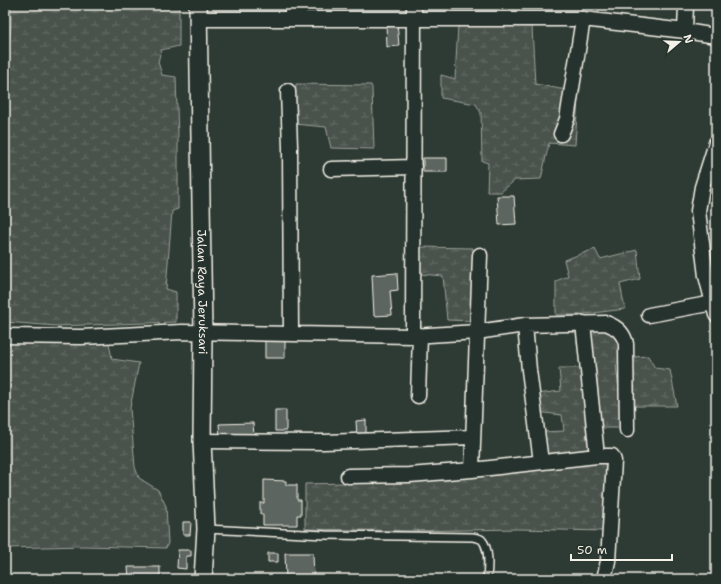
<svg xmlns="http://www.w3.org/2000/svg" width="721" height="584" viewBox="0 0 721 584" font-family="'Shantell Sans',sans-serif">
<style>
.wetland{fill:url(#wetland-marsh);stroke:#9ea29a}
.building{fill:#5c655e;stroke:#f4f1e8}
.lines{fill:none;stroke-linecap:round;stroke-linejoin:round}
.service-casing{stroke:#f4f1e8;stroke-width:10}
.minor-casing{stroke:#f4f1e8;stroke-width:17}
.tertiary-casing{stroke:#f4f1e8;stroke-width:20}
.service{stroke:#26332d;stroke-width:7}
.minor{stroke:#26332d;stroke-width:14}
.tertiary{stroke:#26332d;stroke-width:17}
.labels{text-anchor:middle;stroke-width:3;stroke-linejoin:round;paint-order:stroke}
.street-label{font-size:12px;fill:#f4f1e8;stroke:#26332d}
</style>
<defs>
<pattern id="wetland-marsh" width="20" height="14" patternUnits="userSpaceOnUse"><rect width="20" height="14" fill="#48524c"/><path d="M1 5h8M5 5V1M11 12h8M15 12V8" fill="none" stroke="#636b66"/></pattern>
</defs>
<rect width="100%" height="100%" fill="#2e3b34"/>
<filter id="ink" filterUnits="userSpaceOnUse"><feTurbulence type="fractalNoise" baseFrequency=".025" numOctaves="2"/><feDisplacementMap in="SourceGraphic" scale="8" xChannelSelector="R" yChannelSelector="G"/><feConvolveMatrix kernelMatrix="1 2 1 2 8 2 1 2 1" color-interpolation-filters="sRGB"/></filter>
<g filter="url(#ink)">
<path class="wetland" d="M11,5H179V46L161,50L158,62L162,75L176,77L178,137V209L172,211L166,289L176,292V322L56,326L5,322V80L11,24Z
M295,5H375V7L295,8Z
M458,25H499L532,27L535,84L560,89L577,90L578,99L575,145L549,143L541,179L515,180L501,192H487L488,163L482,161L481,113L476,104L441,98V75L455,79Z
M296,84L371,85L372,88L374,149L331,148L326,127L294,124Z
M418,247L473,248L474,321L447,320L443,276L420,274Z
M595,249L600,259L637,250L640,279L620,284L625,309L577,315H556V281L568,276L564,260Z
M587,327L616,330L622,339V362L616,365L621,407V428H595L591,451L543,454L541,432L564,431L562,415L537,412L536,394L561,391L559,368H580L588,423Z
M5,341L109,343L112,359L139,363L130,408L135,467L139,478L158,490L166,506L168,543L166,548L83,546L5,548Z
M648,356L655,368L670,370L677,406H633L631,372L634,357Z
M585,462H607L603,531L519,529L411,531L305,529V484L425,481L501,474Z"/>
<path class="building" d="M219,5H272L219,7Z
M386,22H397L399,46L387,47Z
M423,158H447V172H423Z
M497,196H514L516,224L499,225Z
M397,273L398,290L390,291L392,315L374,316L372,275Z
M285,337V358H265V338Z
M275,410H286V431H275Z
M366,420V437H357L356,421Z
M253,423L254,436L220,437L219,424Z
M264,480L286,481V485H297V500H301V515H297V525H263V514H260V503H264Z
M183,522H191L190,535H183Z
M178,550H191V556H186V569L177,568Z
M268,553H278V562H268Z
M285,553H313L314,579H286Z
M128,567H160V579H129Z"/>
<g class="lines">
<g class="service-casing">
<path id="service" d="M206,529L325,535L473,537C476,538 480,538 482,540C490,549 488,568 487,579"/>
</g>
<g class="minor-casing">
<path id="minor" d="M198,19H583L685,31L716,36
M292,19V5
M685,31L686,5
M288,91L290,147L291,334
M561,134L567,119L583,19
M716,143L702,187L698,211L706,276L716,315
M331,169L414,167
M649,315L713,303
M583,323L597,456
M525,325L529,370L541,462
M5,336L81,337L182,332L413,336L477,332L525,325L606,323C617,327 624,333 626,344L627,430
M413,336L414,5
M418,396L420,335
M202,441L324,442L473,437
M472,470L480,255
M348,476L409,475L472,470L597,456H612L613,458L614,461L608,561L604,579"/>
</g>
<g class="tertiary-casing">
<g id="tertiary">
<path id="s1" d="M198,5L203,333L202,441L206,529L203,579"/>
</g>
</g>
<use href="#service" class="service"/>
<use href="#minor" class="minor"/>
<use href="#tertiary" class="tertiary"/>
</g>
</g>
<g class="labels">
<g class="street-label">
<text dy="4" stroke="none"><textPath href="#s1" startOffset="287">Jalan Raya Jeruksari</textPath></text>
</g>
</g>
<rect width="721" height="584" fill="none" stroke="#26332d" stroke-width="20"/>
<rect x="10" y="10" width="701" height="564" fill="none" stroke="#f4f1e8" stroke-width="1.5" filter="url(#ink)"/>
<g transform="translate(679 42) rotate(71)" stroke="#26332d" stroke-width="3" paint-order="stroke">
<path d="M0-3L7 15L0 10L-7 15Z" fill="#f4f1e8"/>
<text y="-6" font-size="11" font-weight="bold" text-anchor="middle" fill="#f4f1e8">N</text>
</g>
<path d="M571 554v6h101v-6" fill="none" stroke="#f4f1e8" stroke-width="2"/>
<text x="577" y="554" font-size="12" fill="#f4f1e8" stroke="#26332d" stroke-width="3" paint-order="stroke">50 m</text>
</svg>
